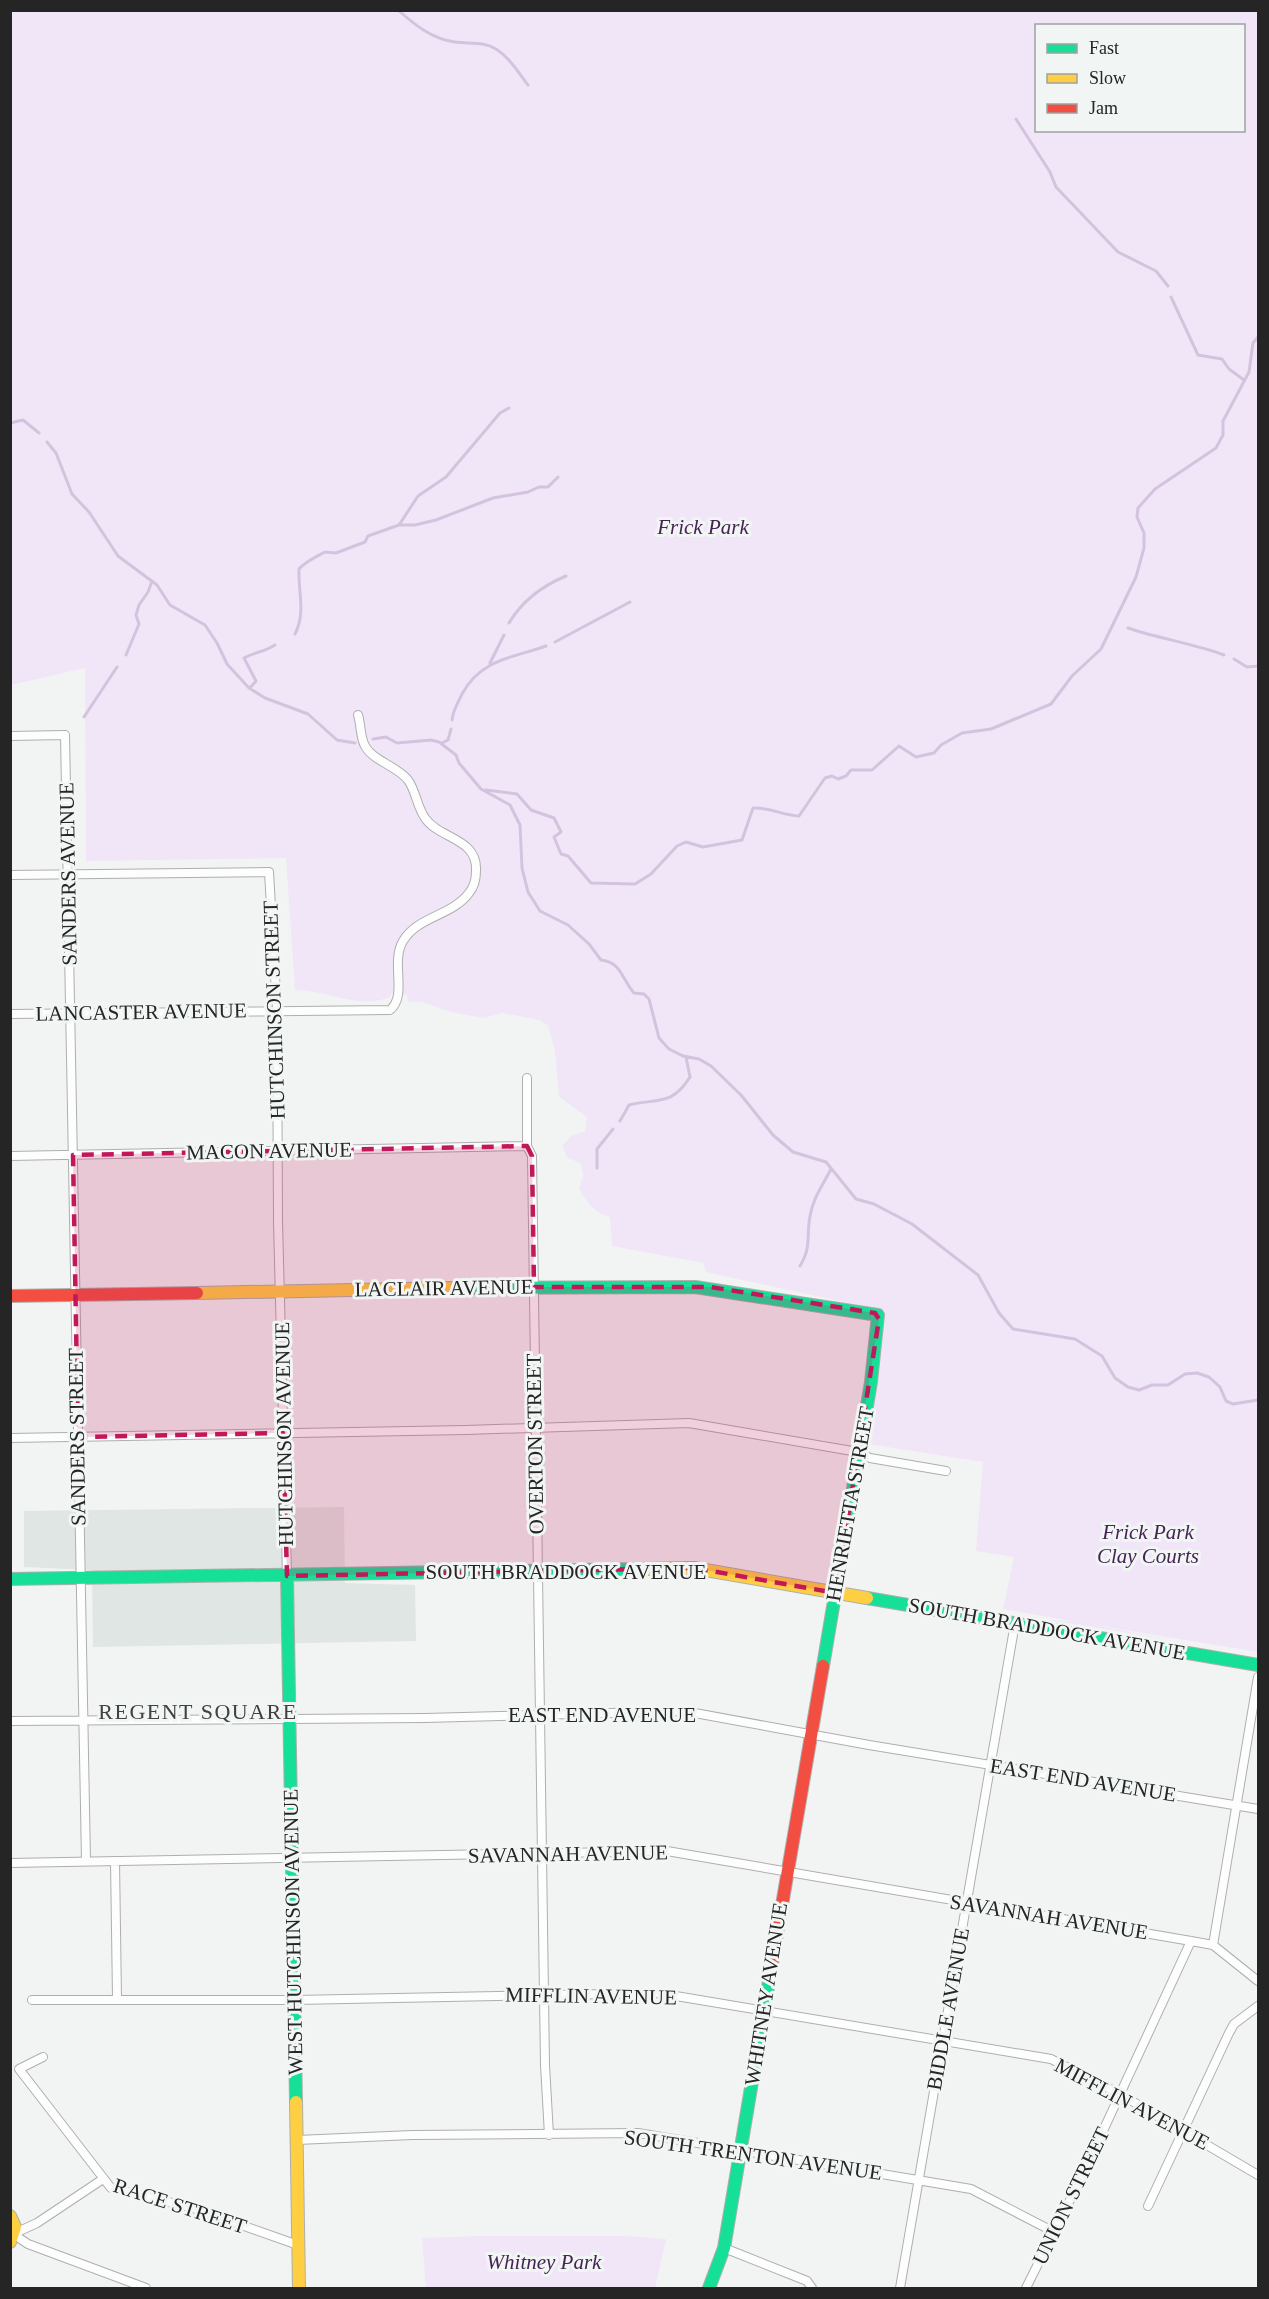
<svg xmlns="http://www.w3.org/2000/svg" width="1269" height="2299" viewBox="0 0 1269 2299" font-family="Georgia,serif">
<style>
.built{fill:#e0e6e3}
.green{fill:#f1e6f7;fill-rule:evenodd}
.lines{fill:none;stroke-linecap:round;stroke-linejoin:round}
.stream{stroke:#d4c3de;stroke-width:3}
.street-casing{stroke:#adafae;stroke-width:10}
.fast-casing{stroke:#adafae;stroke-width:14}
.slow-casing{stroke:#adafae;stroke-width:14}
.jam-casing{stroke:#adafae;stroke-width:14}
.street{stroke:#fdfdfd;stroke-width:8}
.fast{stroke:#16e098;stroke-width:12}
.slow{stroke:#ffcf43;stroke-width:12}
.jam{stroke:#f24e42;stroke-width:12}
.marked{fill:#c2185b;fill-opacity:0.2;stroke:#c2185b;stroke-width:4.5;stroke-dasharray:12 8;stroke-linejoin:round}
.labels{text-anchor:middle;stroke-width:6;stroke-linejoin:round;paint-order:stroke}
.park-label{font-size:21px;font-style:italic;fill:#452355;stroke:#f1f5f3}
.street-label{font-size:21px;fill:#242524;stroke:#f1f5f3}
.neighbourhood-label{font-size:22px;letter-spacing:1.5px;fill:#3f4241;stroke:#f1f5f3}
</style>
<rect width="100%" height="100%" fill="#f2f4f3"/>
<path class="built" d="M344,1507L345,1583L415,1585L416,1641L93,1647L92,1570L24,1567V1511Z"/>
<path class="green" d="M11,11H1258V1652L1094,1625L1172,1640L1041,1619L1075,1622L1003,1609L1014,1557L976,1551L983,1462L868,1444L885,1311L706,1272L703,1263L612,1246L610,1217C594,1213 587,1202 579,1189L583,1176L581,1164L567,1157L562,1146L571,1136L585,1131L587,1117L559,1097L555,1051L548,1026L540,1020L502,1013L484,1018L450,1012L423,1002H409L407,995L391,994L390,997C358,1010 327,990 295,990L286,858L86,861L85,668L11,685ZM1036,26H1244V130H1036Z
M480,2236H625L666,2239L655,2288H426L422,2238Z"/>
<g class="lines">
<path class="stream" d="M398,10C415,25 432,39 455,42C470,44 483,41 496,49C510,58 518,72 528,85
M1016,119L1050,172L1056,187L1118,252L1156,271L1168,286
M1171,297L1198,355L1222,359L1229,369L1244,380
M10,423L23,420L39,433
M47,442L56,453L72,494L89,512L118,556L157,585L170,605L205,625L217,643L227,664L249,688L265,698L308,714L337,740L355,743
M399,525L418,496L446,477L500,413L509,408
M509,623C522,601 542,586 566,576
M1128,628C1160,639 1192,643 1224,655
M295,634C306,613 298,592 299,569C306,561 316,557 325,552L336,553L365,542L368,536L399,525H415L436,520L493,498L528,492L539,487H548L558,477
M555,642L630,602
M126,655L139,624L136,615L139,605L148,592L152,581
M1234,659L1247,667L1258,666
M490,663L504,635
M250,688L256,681L244,658C255,652 264,652 275,645
M84,717L117,667
M452,720C453,710 458,703 462,694C481,659 512,658 546,646
M373,739L386,737L397,743L431,740L439,742L456,755L459,763L481,789L510,805L520,825L522,868L528,892L540,911L568,925L589,944L601,960C621,962 622,979 634,993L644,994L649,999L659,1038L669,1049L683,1056L699,1059L711,1066L741,1095L773,1135L793,1152L826,1162L856,1199L874,1204L912,1224L978,1275L999,1313L1013,1329L1075,1339L1102,1356L1115,1378L1128,1387L1139,1390L1152,1385H1168L1185,1374L1197,1373L1209,1377L1220,1387L1226,1401L1233,1404L1258,1400
M442,743L448,740L451,729
M486,790L517,794L531,810L554,818L561,832L554,837L561,854L568,856L591,883L635,884L651,874L677,846L686,842L703,847L742,840L753,808C769,807 782,815 799,816L825,778L832,776L838,779L846,776L851,770H872L899,746L916,757L934,753L941,745L962,733L991,729L1051,704L1072,676L1101,649L1136,577L1144,548V533L1137,517L1138,508L1155,489L1216,448L1223,435V421L1249,372L1253,343L1258,337
M620,1121L629,1105C658,1098 672,1106 690,1077L686,1057
M597,1168V1149L613,1129
M800,1266C812,1246 806,1237 810,1216C813,1198 823,1185 831,1169"/>
<g class="street-casing">
<path id="street" d="M10,736L65,735L86,1861
M10,875L269,872L277,1010L278,1221L287,1576
M10,1014L390,1010C408,995 390,963 403,941C418,916 452,916 469,893C474,887 476,878 476,871C478,838 439,839 425,818C417,807 416,791 408,780C397,766 373,761 365,746C360,737 361,724 358,715
M527,1078V1146L532,1156L545,2065L549,2135
M10,1156L527,1146
M10,1438L466,1430L689,1423L858,1452L870,1458L946,1471
M10,1721L425,1718L684,1711L869,1745L1258,1809
M115,1861L117,1998
M10,1863L667,1851L1191,1941L1213,1945L1258,1981
M1213,1945L1258,1677
M32,2000H295L658,1993L1051,2059L1120,2094L1258,2175
M43,2057L19,2069L111,2188L193,2208L298,2245
M297,2140L412,2135L638,2133L971,2189L1054,2232
M1148,2206L1229,2033L1234,2024L1258,2006
M13,2234L28,2244L146,2288
M13,2234L37,2223L103,2179
M724,2248L807,2281L812,2288
M900,2288L1015,1623
M1026,2288L1083,2174L1191,1941"/>
</g>
<g class="fast-casing">
<path id="fast" d="M452,1288L695,1287L878,1315L871,1382L823,1666
M287,1576L296,2102
M10,1579L644,1569
M867,1598L1258,1665
M709,2288L724,2248L770,1975"/>
</g>
<g class="slow-casing">
<path id="slow" d="M197,1293L452,1288
M644,1569L694,1568L867,1598
M296,2102L299,2288
M10,2216L15,2227L10,2242"/>
</g>
<g class="jam-casing">
<path id="jam" d="M10,1296L197,1293
M770,1975L823,1666"/>
</g>
<use href="#street" class="street"/>
<use href="#fast" class="fast"/>
<use href="#slow" class="slow"/>
<use href="#jam" class="jam"/>
</g>
<path class="marked" d="M527,1146L532,1156L534,1287H710L875,1313L879,1319L836,1593L694,1568L287,1576L283,1433L78,1437L73,1155Z"/>
<g class="labels">
<g class="park-label">
<text x="703" y="534">Frick Park</text>
<text x="1148" y="1539">Frick Park<tspan x="1148" dy="24">Clay Courts</tspan></text>
<text x="544" y="2269">Whitney Park</text>
</g>
<g class="street-label">
<text transform="translate(68 874) rotate(-91)" y="7">SANDERS AVENUE</text>
<text transform="translate(274 1010) rotate(-92)" y="7">HUTCHINSON STREET</text>
<text transform="translate(141 1012) rotate(-1)" y="7">LANCASTER AVENUE</text>
<text transform="translate(269 1151) rotate(-1)" y="7">MACON AVENUE</text>
<text transform="translate(444 1288) rotate(-1)" y="7">LACLAIR AVENUE</text>
<text transform="translate(284 1434) rotate(-91)" y="7">HUTCHINSON AVENUE</text>
<text transform="translate(77 1437) rotate(-91)" y="7">SANDERS STREET</text>
<text transform="translate(535 1444) rotate(-91)" y="7">OVERTON STREET</text>
<text transform="translate(850 1504) rotate(-80)" y="7">HENRIETTA STREET</text>
<text x="566" y="1579">SOUTH BRADDOCK AVENUE</text>
<text transform="translate(1047 1629) rotate(10)" y="7">SOUTH BRADDOCK AVENUE</text>
<text x="602" y="1722">EAST END AVENUE</text>
<text transform="translate(1083 1780) rotate(9)" y="7">EAST END AVENUE</text>
<text transform="translate(568 1854) rotate(-1)" y="7">SAVANNAH AVENUE</text>
<text transform="translate(1049 1917) rotate(9)" y="7">SAVANNAH AVENUE</text>
<text transform="translate(293 1932) rotate(-91)" y="7">WEST HUTCHINSON AVENUE</text>
<text transform="translate(766 1994) rotate(-81)" y="7">WHITNEY AVENUE</text>
<text transform="translate(591 1996) rotate(1)" y="7">MIFFLIN AVENUE</text>
<text transform="translate(948 2009) rotate(-80)" y="7">BIDDLE AVENUE</text>
<text transform="translate(1132 2104) rotate(28)" y="7">MIFFLIN AVENUE</text>
<text transform="translate(753 2155) rotate(8)" y="7">SOUTH TRENTON AVENUE</text>
<text transform="translate(1071 2196) rotate(-64)" y="7">UNION STREET</text>
<text transform="translate(180 2206) rotate(18)" y="7">RACE STREET</text>
</g>
<g class="neighbourhood-label">
<text x="198" y="1719">REGENT SQUARE</text>
</g>
</g>
<rect width="1269" height="2299" fill="none" stroke="#242524" stroke-width="24"/>
<rect x="1035" y="24" width="210" height="108" fill="#f1f5f3" stroke="#9fa2a0" stroke-width="1.5"/>
<rect x="1047" y="44" width="30" height="9" fill="#16e098" stroke="#9fa2a0" stroke-width="1.5"/>
<text x="1089" y="54" font-size="18" fill="#242524">Fast</text>
<rect x="1047" y="74" width="30" height="9" fill="#ffcf43" stroke="#9fa2a0" stroke-width="1.5"/>
<text x="1089" y="84" font-size="18" fill="#242524">Slow</text>
<rect x="1047" y="104" width="30" height="9" fill="#f24e42" stroke="#9fa2a0" stroke-width="1.5"/>
<text x="1089" y="114" font-size="18" fill="#242524">Jam</text>
</svg>
